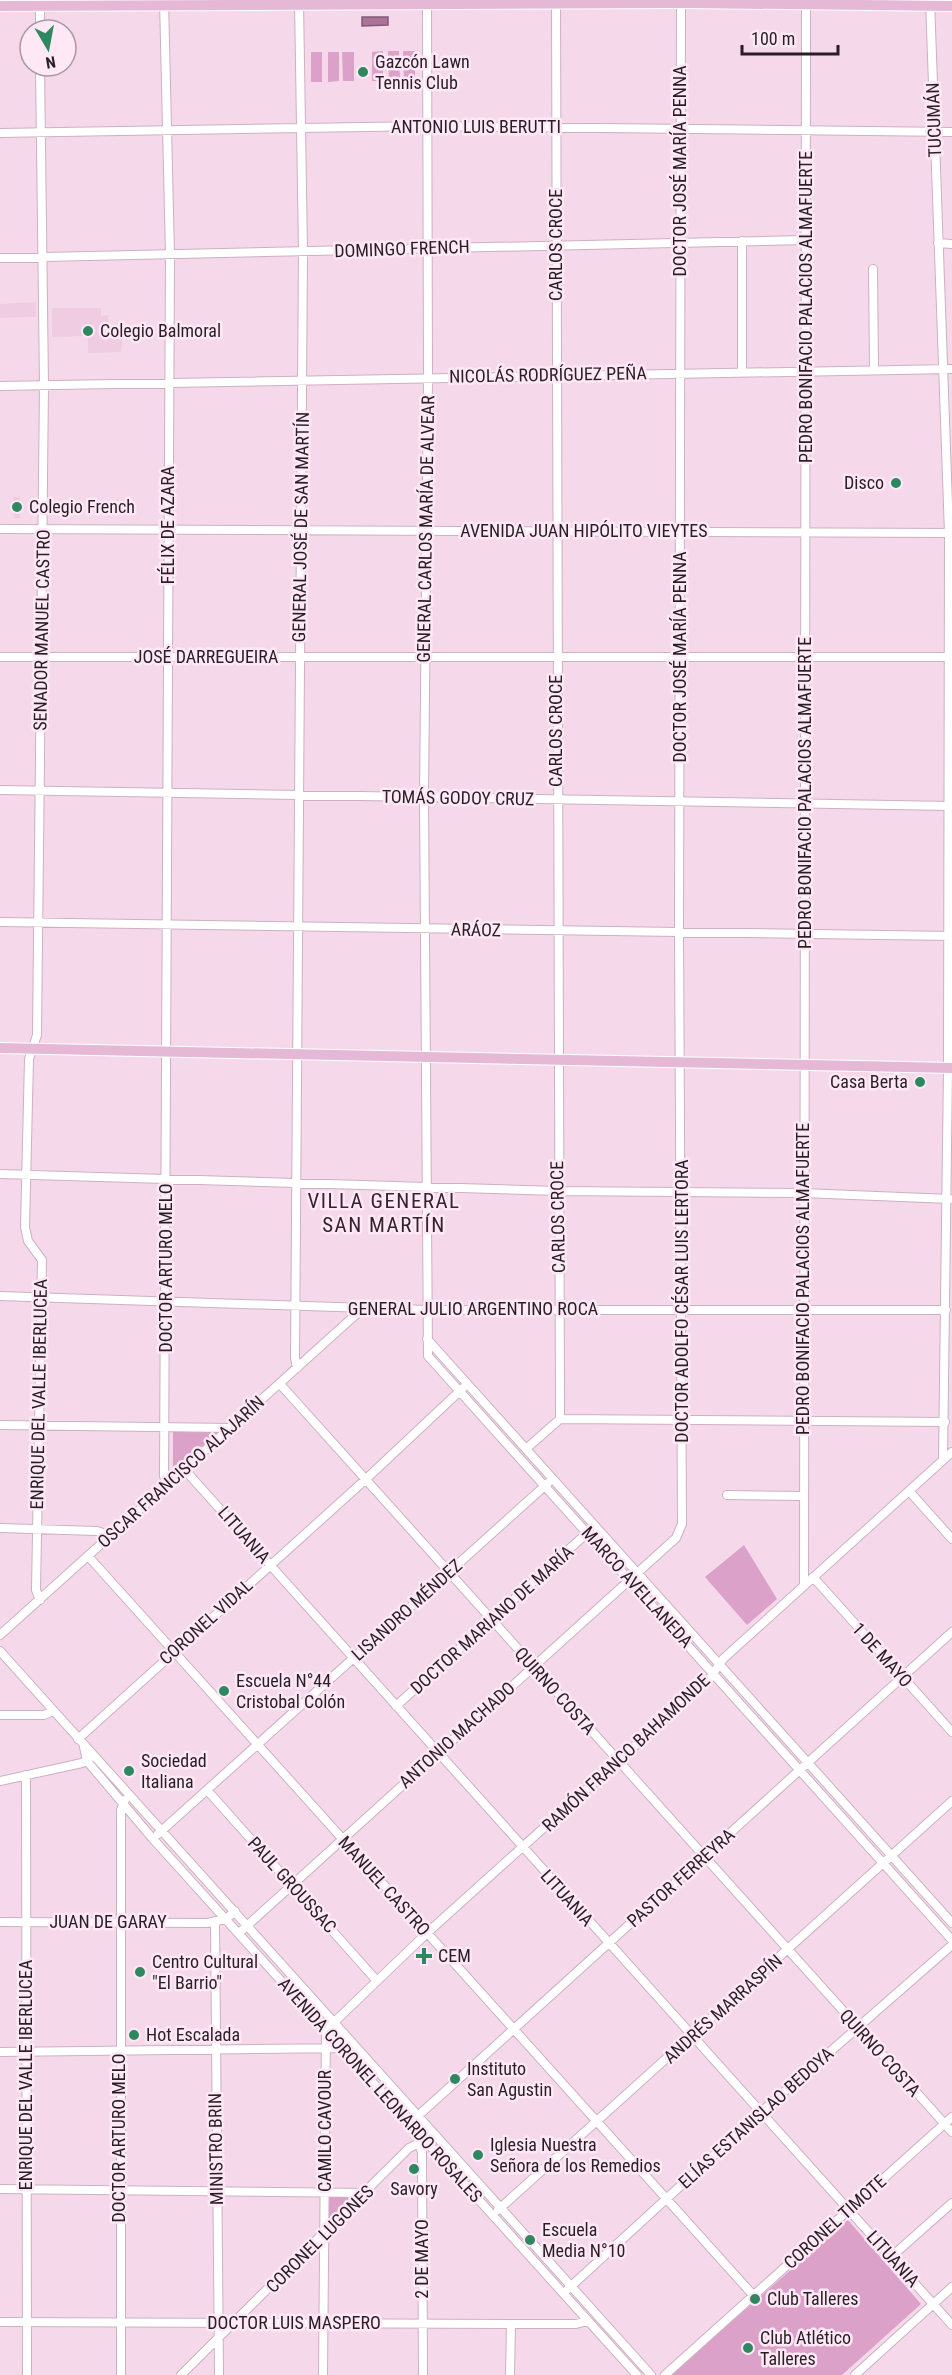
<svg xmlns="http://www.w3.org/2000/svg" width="952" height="2375" viewBox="0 0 952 2375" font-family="'Roboto Condensed',sans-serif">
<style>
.built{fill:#f0cce3}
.green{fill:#dca1c8}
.water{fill:#ac7399;stroke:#845a76;stroke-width:1.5}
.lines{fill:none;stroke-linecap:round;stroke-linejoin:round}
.minor-casing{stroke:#ccb1c2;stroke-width:10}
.major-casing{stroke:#fff;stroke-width:12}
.minor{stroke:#fff;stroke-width:8}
.major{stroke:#e5b9d6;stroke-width:10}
.poi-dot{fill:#2d885f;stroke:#ffe8f6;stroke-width:2}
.labels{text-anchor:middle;stroke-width:5;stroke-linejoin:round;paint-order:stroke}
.poi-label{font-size:18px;fill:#281e25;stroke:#ffe8f6;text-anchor:start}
.street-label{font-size:18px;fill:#281e25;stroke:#ffe8f6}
.quarter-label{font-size:21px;letter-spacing:1.5px;fill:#372230;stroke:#ffe8f6}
</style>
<rect width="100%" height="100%" fill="#f5d9eb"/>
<path class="built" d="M36,302V317L0,318V304Z
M52,308H101V316L108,315L109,325L124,326L121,352L88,353V336L52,337Z
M13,497H20V518H14Z"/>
<path class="green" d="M383,51V81H372V52Z
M388,51H399L400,80L389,81Z
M403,51H415V80H404Z
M311,52H322V82H311Z
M328,52H339V81L328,82Z
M342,52H354V81H343Z
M173,1432H219L173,1473Z
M744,1545L777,1599L747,1625L705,1577Z
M329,2195L356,2196L329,2224Z
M848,2220L921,2304L842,2375H670Z"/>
<path class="water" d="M362,17H388V25L362,26Z"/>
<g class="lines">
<g class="minor-casing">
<path id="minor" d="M40,0V30
M164,0L170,255L164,1476L167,1485
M427,0L428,377L424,797L428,1356L952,1940
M930,0L949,533L948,1068L943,1460
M0,133L427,126L952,132
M938,243L952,244
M0,258L805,240
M873,269L874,368
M742,371V241
M0,386L952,369
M0,529L952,533
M0,657H952
M0,790L950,806
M0,922L952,936
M0,1174L558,1191L803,1193L950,1199
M0,1296L427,1310H946
M427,1339L952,1923
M297,1368L295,1358L303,251L299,1
M280,1384L952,2132
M560,1419L945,1422
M0,1425L231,1428
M527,1448L560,1419L556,0
M184,1469L952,2325
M909,1491L952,1539
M727,1495L803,1496
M0,1528L97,1531L111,1536
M88,1556L753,2295
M813,1577L952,1732
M804,1585L806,0
M40,1600L36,1590L42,1260L28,1241L25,1227L29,1059L37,1035L44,385L40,66
M0,1635L362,1309
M0,1651L651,2375
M396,1706L587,1533
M0,1715H44L53,1711
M78,1739L365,1480L463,1388
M84,1747L87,1761L153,1839L637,2375
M26,1775L27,2375
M0,1781L82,1763L91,1757
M207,1790L377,1981
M158,1834L548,1483
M0,1922L207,1923L226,1919L235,1911
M215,1923L219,2375
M239,1933L676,1538L682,1524L679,932L681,0
M0,2052L347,2048
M409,2124L952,1632
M419,2143L422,2152L423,2375
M0,2189L365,2193
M498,2210L952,1801
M891,2257L952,2203
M568,2289L760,2113L952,1945
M0,2322L511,2324H576L587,2321
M121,2375V1810L125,1800
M181,2375L409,2148L419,2143L422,2135
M323,2375L326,2030L427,1933L710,1678L723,1659L952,1452
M510,2375L511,2324
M665,2375L952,2117
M855,2375L952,2287"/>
</g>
<g class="major-casing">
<path id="major" d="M0,6L684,3L952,6
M0,1048L952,1068"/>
</g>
<use href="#minor" class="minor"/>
<use href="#major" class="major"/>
</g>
<g class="poi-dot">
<circle cx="363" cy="72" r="6"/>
<circle cx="88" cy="331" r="6"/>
<circle cx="896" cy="483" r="6"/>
<circle cx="17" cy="507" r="6"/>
<circle cx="920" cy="1082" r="6"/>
<circle cx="224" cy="1691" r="6"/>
<circle cx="129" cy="1771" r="6"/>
<path d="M421 1947h6v6h6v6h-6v6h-6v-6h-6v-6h6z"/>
<circle cx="140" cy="1972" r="6"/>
<circle cx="134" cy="2035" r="6"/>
<circle cx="455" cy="2079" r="6"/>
<circle cx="478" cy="2155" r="6"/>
<circle cx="414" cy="2169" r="6"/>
<circle cx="530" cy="2240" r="6"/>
<circle cx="755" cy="2299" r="6"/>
<circle cx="748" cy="2348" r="6"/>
</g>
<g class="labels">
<g class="poi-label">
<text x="375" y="68">Gazcón Lawn<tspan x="375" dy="21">Tennis Club</tspan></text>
<text x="100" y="337">Colegio Balmoral</text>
<text x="884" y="489" text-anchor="end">Disco</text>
<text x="29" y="513">Colegio French</text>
<text x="908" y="1088" text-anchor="end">Casa Berta</text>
<text x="236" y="1687">Escuela N°44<tspan x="236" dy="21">Cristobal Colón</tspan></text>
<text x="141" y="1767">Sociedad<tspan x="141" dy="21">Italiana</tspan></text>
<text x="438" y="1962">CEM</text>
<text x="152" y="1968">Centro Cultural<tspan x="152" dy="21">"El Barrio"</tspan></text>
<text x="146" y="2041">Hot Escalada</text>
<text x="467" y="2075">Instituto<tspan x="467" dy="21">San Agustin</tspan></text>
<text x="490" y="2151">Iglesia Nuestra<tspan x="490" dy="21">Señora de los Remedios</tspan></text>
<text x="414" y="2195" text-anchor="middle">Savory</text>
<text x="542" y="2236">Escuela<tspan x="542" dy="21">Media N°10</tspan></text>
<text x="767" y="2305">Club Talleres</text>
<text x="760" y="2344">Club Atlético<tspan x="760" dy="21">Talleres</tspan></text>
</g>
<g class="street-label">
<text transform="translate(934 120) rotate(-92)" y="6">TUCUMÁN</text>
<text x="476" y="133">ANTONIO LUIS BERUTTI</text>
<text transform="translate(680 171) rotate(-90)" y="6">DOCTOR JOSÉ MARÍA PENNA</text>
<text transform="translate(556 245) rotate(-90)" y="6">CARLOS CROCE</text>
<text transform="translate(402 249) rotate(-2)" y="6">DOMINGO FRENCH</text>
<text transform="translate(806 307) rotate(-90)" y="6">PEDRO BONIFACIO PALACIOS ALMAFUERTE</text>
<text transform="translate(548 375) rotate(-1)" y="6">NICOLÁS RODRÍGUEZ PEÑA</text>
<text transform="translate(168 525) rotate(-90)" y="6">FÉLIX DE AZARA</text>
<text transform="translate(301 527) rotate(-89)" y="6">GENERAL JOSÉ DE SAN MARTÍN</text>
<text transform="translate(426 529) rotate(-89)" y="6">GENERAL CARLOS MARÍA DE ALVEAR</text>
<text x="584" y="537">AVENIDA JUAN HIPÓLITO VIEYTES</text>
<text transform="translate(42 630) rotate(-89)" y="6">SENADOR MANUEL CASTRO</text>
<text x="206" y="663">JOSÉ DARREGUEIRA</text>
<text transform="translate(680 657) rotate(-90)" y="6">DOCTOR JOSÉ MARÍA PENNA</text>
<text transform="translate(556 731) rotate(-90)" y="6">CARLOS CROCE</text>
<text transform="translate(805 793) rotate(-90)" y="6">PEDRO BONIFACIO PALACIOS ALMAFUERTE</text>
<text transform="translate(458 798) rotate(1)" y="6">TOMÁS GODOY CRUZ</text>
<text transform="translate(476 930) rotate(1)" y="6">ARÁOZ</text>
<text transform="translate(558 1217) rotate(-91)" y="6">CARLOS CROCE</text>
<text transform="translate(166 1268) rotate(-90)" y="6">DOCTOR ARTURO MELO</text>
<text transform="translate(803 1279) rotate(-90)" y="6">PEDRO BONIFACIO PALACIOS ALMAFUERTE</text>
<text transform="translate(682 1301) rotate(-90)" y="6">DOCTOR ADOLFO CÉSAR LUIS LERTORA</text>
<text x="473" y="1315">GENERAL JULIO ARGENTINO ROCA</text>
<text transform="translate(39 1394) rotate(-89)" y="6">ENRIQUE DEL VALLE IBERLUCEA</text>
<text transform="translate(181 1472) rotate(-42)" y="6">OSCAR FRANCISCO ALAJARÍN</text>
<text transform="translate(244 1535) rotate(49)" y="6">LITUANIA</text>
<text transform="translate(637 1587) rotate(48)" y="6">MARCO AVELLANEDA</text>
<text transform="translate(407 1610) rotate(-42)" y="6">LISANDRO MÉNDEZ</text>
<text transform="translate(492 1620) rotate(-42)" y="6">DOCTOR MARIANO DE MARÍA</text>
<text transform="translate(206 1622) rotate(-42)" y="6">CORONEL VIDAL</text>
<text transform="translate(882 1655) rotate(48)" y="6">1 DE MAYO</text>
<text transform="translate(555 1691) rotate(48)" y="6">QUIRNO COSTA</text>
<text transform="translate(457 1735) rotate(-42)" y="6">ANTONIO MACHADO</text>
<text transform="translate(626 1753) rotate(-43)" y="6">RAMÓN FRANCO BAHAMONDE</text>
<text transform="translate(681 1878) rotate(-42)" y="6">PASTOR FERREYRA</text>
<text transform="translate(292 1885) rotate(48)" y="6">PAUL GROUSSAC</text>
<text transform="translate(384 1886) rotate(48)" y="6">MANUEL CASTRO</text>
<text transform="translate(567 1898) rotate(48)" y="6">LITUANIA</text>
<text x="108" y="1928">JUAN DE GARAY</text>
<text transform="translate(723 2009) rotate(-42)" y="6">ANDRÉS MARRASPÍN</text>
<text transform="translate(880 2053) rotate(48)" y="6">QUIRNO COSTA</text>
<text transform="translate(26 2075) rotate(-90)" y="6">ENRIQUE DEL VALLE IBERLUCEA</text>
<text transform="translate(380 2090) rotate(48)" y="6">AVENIDA CORONEL LEONARDO ROSALES</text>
<text transform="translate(756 2118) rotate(-42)" y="6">ELÍAS ESTANISLAO BEDOYA</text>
<text transform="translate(325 2131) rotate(-90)" y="6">CAMILO CAVOUR</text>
<text transform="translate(119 2138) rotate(-90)" y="6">DOCTOR ARTURO MELO</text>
<text transform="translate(216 2149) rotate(-91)" y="6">MINISTRO BRIN</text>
<text transform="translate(835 2222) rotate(-42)" y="6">CORONEL TIMOTE</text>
<text transform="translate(320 2239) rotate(-45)" y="6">CORONEL LUGONES</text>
<text transform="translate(422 2259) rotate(-90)" y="6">2 DE MAYO</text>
<text transform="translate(893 2259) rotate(48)" y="6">LITUANIA</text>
<text x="294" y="2329">DOCTOR LUIS MASPERO</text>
</g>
<g class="quarter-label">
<text x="384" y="1208">VILLA GENERAL<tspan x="384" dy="24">SAN MARTÍN</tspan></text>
</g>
</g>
<g transform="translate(48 48) rotate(170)"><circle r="28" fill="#ffe8f6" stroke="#a997a2" stroke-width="1.5"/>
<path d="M0-4.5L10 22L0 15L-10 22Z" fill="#2d885f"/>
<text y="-9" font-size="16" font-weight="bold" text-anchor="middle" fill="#281e25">N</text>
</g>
<path d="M742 45v9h96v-9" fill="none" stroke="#281e25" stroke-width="3"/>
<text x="751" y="45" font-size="18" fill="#281e25" stroke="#ffe8f6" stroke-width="4.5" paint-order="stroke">100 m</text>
</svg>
